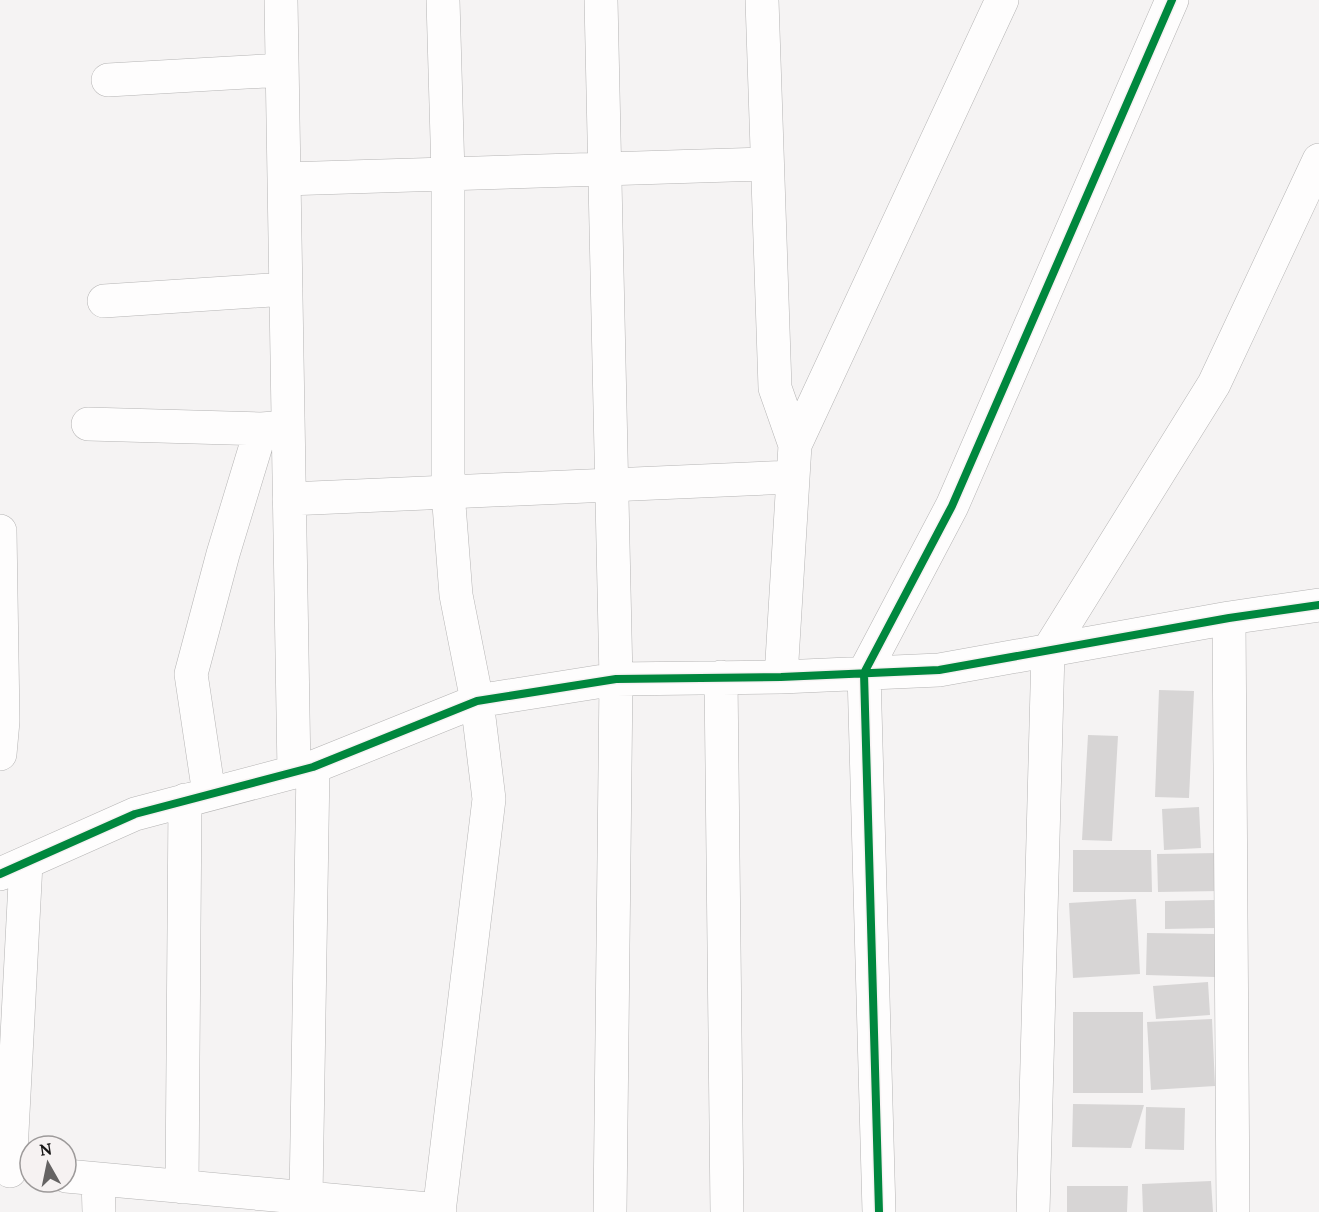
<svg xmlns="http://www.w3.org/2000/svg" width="1319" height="1212" viewBox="0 0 1319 1212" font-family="Lora,serif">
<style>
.building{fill:#d7d5d5}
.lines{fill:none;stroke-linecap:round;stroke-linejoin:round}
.minor-casing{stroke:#b5b4b4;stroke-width:34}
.minor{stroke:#fefdfd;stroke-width:33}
.cycleway-casing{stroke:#f6f2f2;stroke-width:11}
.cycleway{stroke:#00873e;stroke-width:8}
</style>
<rect width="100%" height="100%" fill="#f5f3f3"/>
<path class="building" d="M1159,690L1194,691L1189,798L1155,797Z
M1088,735L1118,736L1112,841L1082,840Z
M1199,807L1201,848L1164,850L1162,809Z
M1073,850H1151L1152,892H1073Z
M1219,853L1220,891L1158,892L1157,854Z
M1136,899L1140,974L1073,978L1069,903Z
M1215,900V928L1165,929V901Z
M1147,933L1216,934L1215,977L1146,975Z
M1208,982L1210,1015L1156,1019L1153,986Z
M1073,1012H1143V1093H1073Z
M1212,1019L1215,1086L1151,1090L1147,1022Z
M1073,1104L1144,1105L1131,1148L1072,1147Z
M1146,1107L1185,1108L1184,1150L1145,1149Z
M1211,1181L1213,1212H1143L1142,1184Z
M1067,1186H1128L1127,1212H1067Z"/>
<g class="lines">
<g class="minor-casing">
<path id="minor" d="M281,0L294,772
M601,0L616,679L610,1212
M762,0L775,388L795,445
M108,80L282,70
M284,179L767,164
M104,301L286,289
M88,424L261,429
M289,499L793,477
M0,531L3,721L0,754
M1229,618L1233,1212
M721,677L727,1212
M781,677L795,445L1002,0
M209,794L191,674L223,554L261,429L288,427
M0,874L135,814L313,767L477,701L616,679L781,677L939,670L1229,618L1319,605
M10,1171L26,863
M66,1176L440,1210
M98,1179L99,1212
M182,1187L185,800
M306,1198L313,767
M439,1212L489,799L477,701L456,595L448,492V174L443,0
M879,1212L864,673L952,506L1172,0
M1033,1212L1048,651L1214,384L1319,160"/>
</g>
<use href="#minor" class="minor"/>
<g class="cycleway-casing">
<path id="cycleway" d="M0,874L135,814L313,767L477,701L616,679L781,677L939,670L1229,618L1319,605
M879,1212L864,673L952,506L1172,0"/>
</g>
<use href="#cycleway" class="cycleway"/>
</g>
<g transform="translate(48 1164) rotate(351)"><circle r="28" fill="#f6f2f2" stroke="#9d9a9a" stroke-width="1.5"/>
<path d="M0-4.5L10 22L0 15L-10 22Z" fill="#656363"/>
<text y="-9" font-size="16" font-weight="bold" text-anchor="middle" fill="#171616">N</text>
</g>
</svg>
